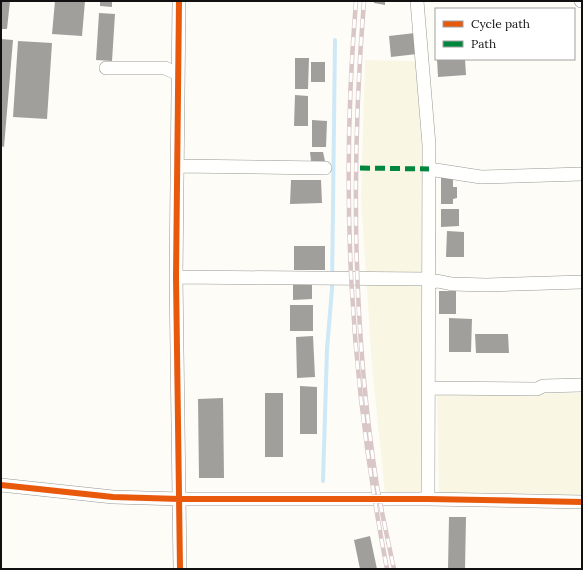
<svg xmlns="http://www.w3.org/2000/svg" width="583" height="570" viewBox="0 0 583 570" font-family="Lora,serif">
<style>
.farmland{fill:#f9f7e4}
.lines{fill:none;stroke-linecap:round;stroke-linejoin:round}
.stream{stroke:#cde8f7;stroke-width:4}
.building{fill:#a19f9c}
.minor-casing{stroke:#979795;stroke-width:14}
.minor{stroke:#fffffe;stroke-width:13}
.rail-casing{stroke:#d9c6c7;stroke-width:4.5}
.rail{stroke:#fff;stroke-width:3;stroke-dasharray:9;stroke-linecap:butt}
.quiet{stroke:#00873e;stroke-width:5;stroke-dasharray:10 5;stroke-linecap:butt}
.cycleway-casing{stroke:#fff;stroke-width:8}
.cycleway{stroke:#e8590c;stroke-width:6}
</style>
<rect width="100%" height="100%" fill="#fdfcf7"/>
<path class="farmland" d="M365,60L415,61L423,158V493H385L372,367L361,198Z
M582,393V496L439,495L437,395Z"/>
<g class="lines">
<path class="stream" d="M323,481L327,349L332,289L335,40"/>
</g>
<path class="building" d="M1,1H10L7,29H1Z
M55,1H85L82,36L52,34Z
M100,1H112V7L100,6Z
M374,1H385V5L374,3Z
M99,13L115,14L112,61L96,60Z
M415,33L417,54L391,57L389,36Z
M1,39L13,40L4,147L1,146Z
M18,41L52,43L47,119L13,117Z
M295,58H309L308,89H295Z
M437,59H465L466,75L438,77Z
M311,62H325V82H311Z
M295,95L308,96V126H294Z
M312,120L327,121L326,147H312Z
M310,152H323L325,161H311Z
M441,173H453V187H457V198L453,199V204H441Z
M291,180H321L322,203L290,204Z
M441,209H459V226L441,227Z
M447,231L464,232V257H446Z
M294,246H325V270H294Z
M312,281V299L293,300V282Z
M439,291H456V314H439Z
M290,305H313V331H290Z
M449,318L472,319L471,352H449Z
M475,334H508L509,353H476Z
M313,336L315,377L297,378L296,337Z
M300,386L317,387V434H300Z
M265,393H283V457H265Z
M223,398L224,478H199L198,399Z
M449,517H466L465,569H448Z
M370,536L377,569H360L354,540Z"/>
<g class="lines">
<g class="minor-casing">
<path id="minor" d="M179,1L176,277L180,569
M417,1L429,145L428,499
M581,1H582
M106,68H165L178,74
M177,166L325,168
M429,169L481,177L582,174
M176,277L429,279
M429,283L437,281L452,284L486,285L582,282
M429,388L537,389L543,386L582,385
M1,485L113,497L180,499H428L582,502"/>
</g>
<use href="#minor" class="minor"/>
<g class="rail-casing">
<path id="rail" d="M356,1C340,195 350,378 387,569
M364,1C351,163 352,325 377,486C382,514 388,541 394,569"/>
</g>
<use href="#rail" class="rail"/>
<path class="quiet" d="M360,168L429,169"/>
<g class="cycleway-casing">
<path id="cycleway" d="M179,1L176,277L180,569
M1,485L113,497L180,499H428L582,502"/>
</g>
<use href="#cycleway" class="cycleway"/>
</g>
<rect width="583" height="570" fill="none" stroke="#111111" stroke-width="4"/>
<rect x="435" y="8" width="140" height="52" fill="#ffffff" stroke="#a0a0a0"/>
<rect x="443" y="21" width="20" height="6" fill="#e8590c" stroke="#a0a0a0"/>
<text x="471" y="28" font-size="12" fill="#111111">Cycle path</text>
<rect x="443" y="41" width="20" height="6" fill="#00873e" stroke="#a0a0a0"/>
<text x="471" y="48" font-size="12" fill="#111111">Path</text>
</svg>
